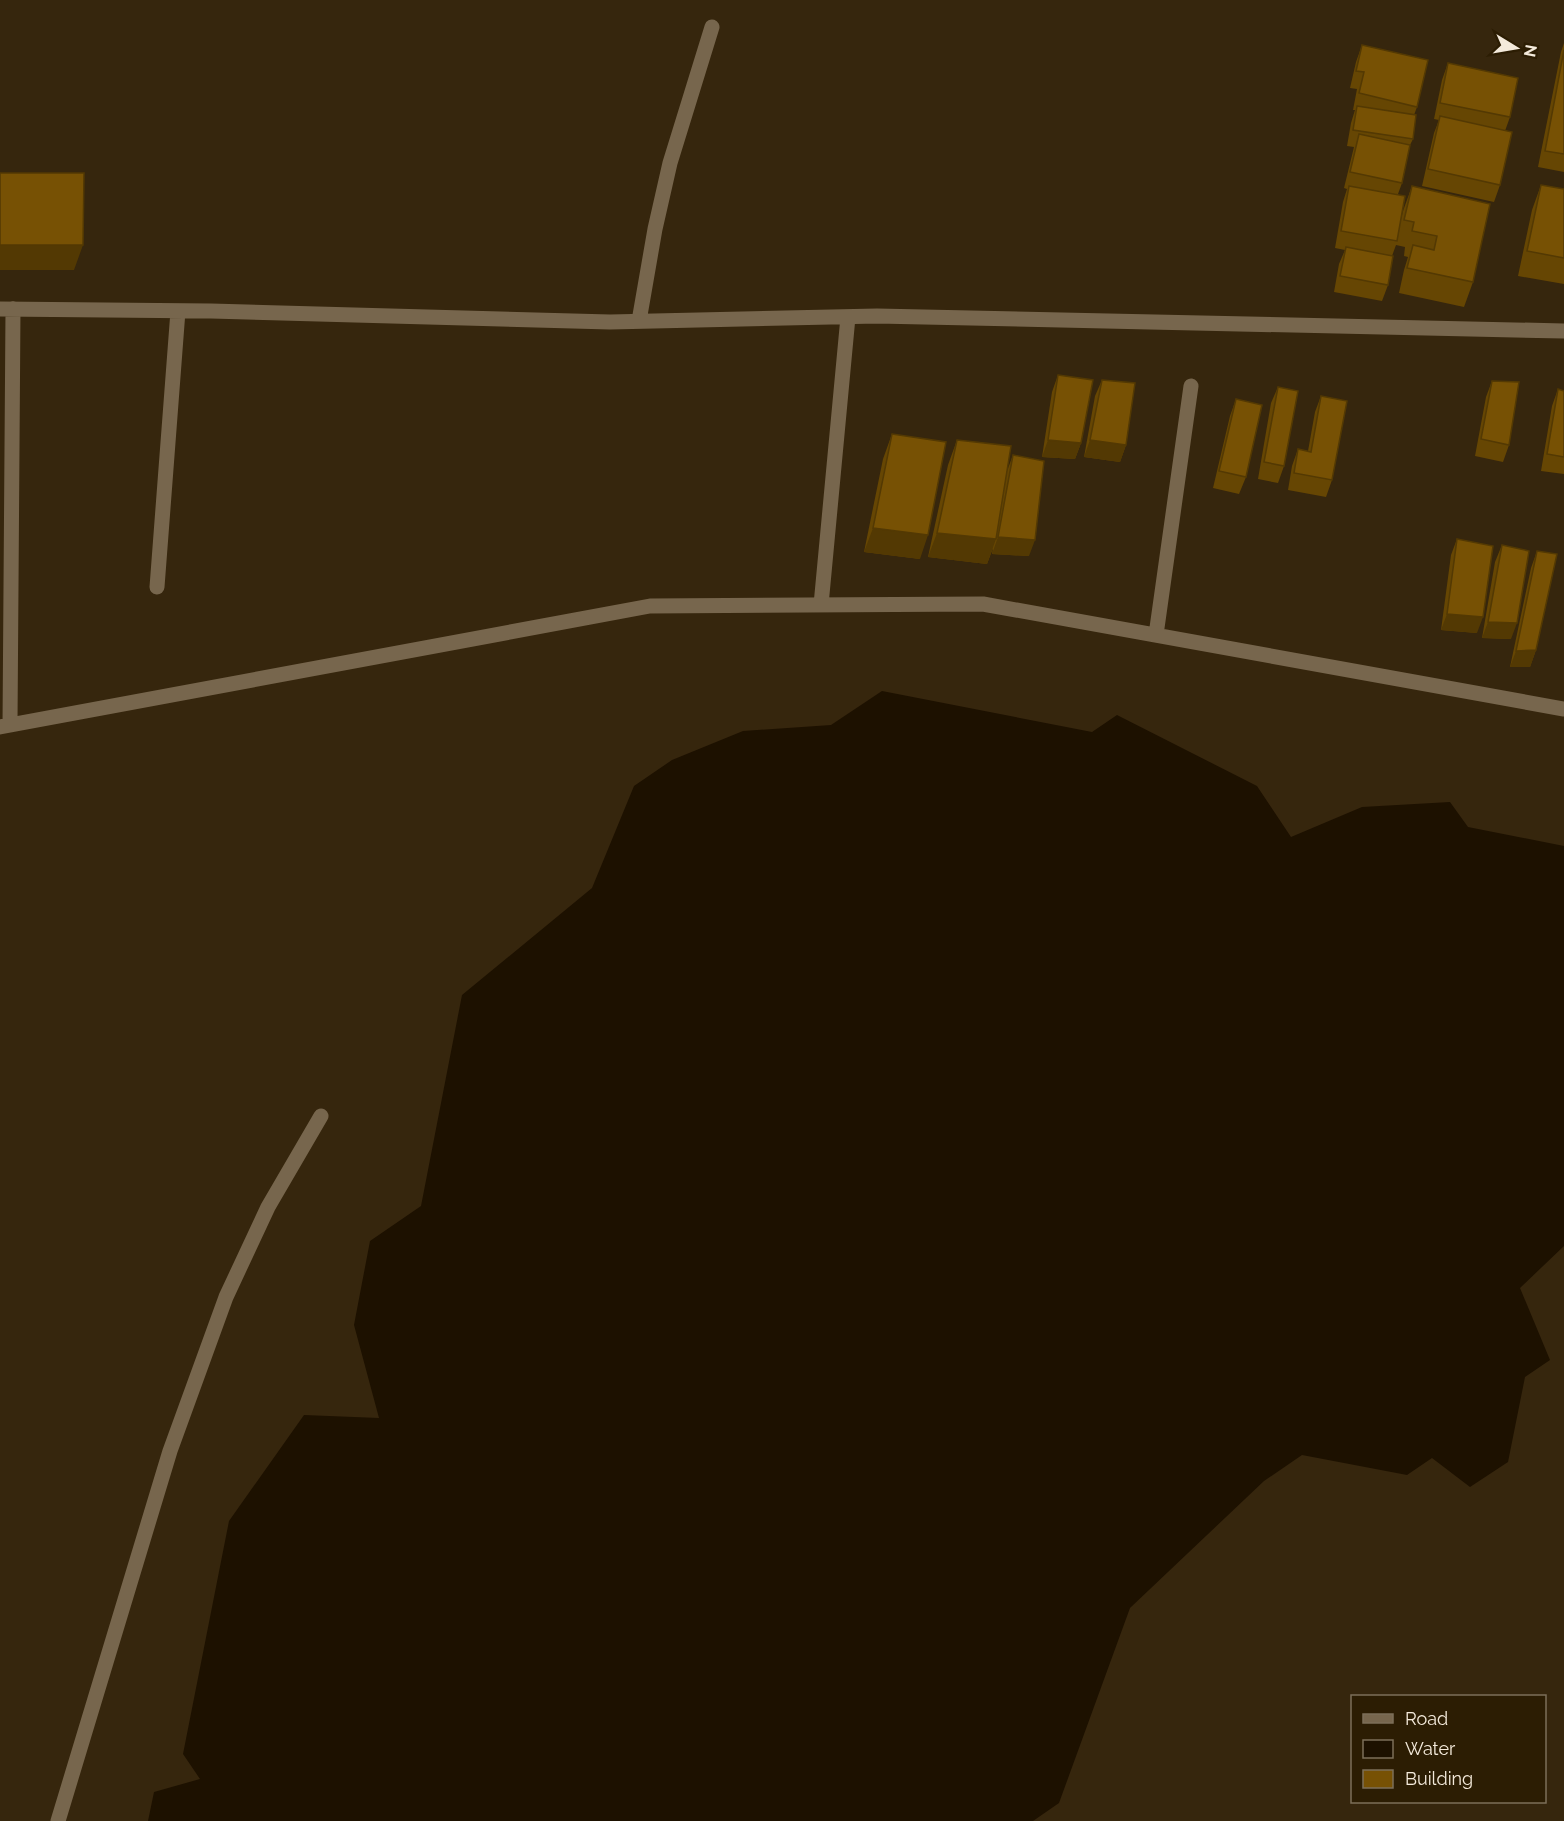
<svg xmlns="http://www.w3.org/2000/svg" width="1564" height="1821" viewBox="0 0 1564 1821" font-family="Raleway,sans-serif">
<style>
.water{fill:#1d1100}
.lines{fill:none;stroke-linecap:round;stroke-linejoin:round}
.minor{stroke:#77664d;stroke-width:15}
.wall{fill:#664603}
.shaded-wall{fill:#533903}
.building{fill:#775104;stroke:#533903;stroke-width:1.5}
</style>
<rect width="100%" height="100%" fill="#36260d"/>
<path class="water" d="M882,691L1092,732L1117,715L1257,786L1291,837L1362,807L1450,802L1468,827L1564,846V1246L1520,1288L1550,1360L1525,1377L1508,1462L1470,1487L1432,1458L1407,1475L1302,1455L1264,1481L1130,1608L1059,1803L1033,1821H148L154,1792L200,1779L183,1754L229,1521L304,1415L379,1418L354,1325L370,1241L421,1206L462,995L592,888L634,786L672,760L743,731L831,725Z"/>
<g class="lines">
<path class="minor" d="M0,309L211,311L610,322L877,316L1564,331
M639,321L655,229L670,163L712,27
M157,587L178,311
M821,605L848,317
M1156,635L1191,386
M10,725L13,309
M0,727L650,606L983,604L1564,709
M58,1821L170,1451L226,1297L268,1207L321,1116"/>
</g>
<path class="wall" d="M1564,43V172L1538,167L1561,52Z
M1362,45L1417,107L1414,115L1413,139L1410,145L1402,183L1398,194L1400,223L1403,211L1412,186L1473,282L1464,307L1399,293L1404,270L1408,257L1404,256L1405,247L1396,245L1392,256L1388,285L1382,301L1334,292L1339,264L1345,250L1335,248L1343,202L1347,189L1344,188L1354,147L1347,146L1351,123L1355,110H1353L1357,89L1350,88L1356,62Z
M1448,63L1510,117L1505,131L1500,185L1494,202L1422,186L1434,133L1439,120L1434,119L1442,80Z
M1541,185L1564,189V284L1518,276L1532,210Z
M1058,375L1081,443L1075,459L1042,457L1052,392Z
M1102,380L1126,445L1120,462L1084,457L1095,396Z
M1492,381L1509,445L1503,462L1475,456L1486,397Z
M1278,387L1284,466L1278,483L1258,479L1271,403Z
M1558,389L1564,391V474L1541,471L1552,406Z
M1321,396L1332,480L1326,497L1288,490L1292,466L1298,449L1308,451L1315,412Z
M1236,399L1246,477L1239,494L1213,488L1230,416Z
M892,434L920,559L864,552L883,459Z
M957,440L1004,487L1007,471L1013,455L1029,556L992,554L993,548L987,564L928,557L948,465Z
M1457,539L1477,633L1441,630L1451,555Z
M1502,545L1511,639L1482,638L1495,562Z
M1537,551L1536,650L1530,667H1510L1531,568Z"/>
<path class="shaded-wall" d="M0,245H83L74,270H0Z
M1048,440L1081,443L1075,459L1042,457Z
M1090,440L1126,445L1120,462L1084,457Z
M873,528L928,535L920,559L864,552Z
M937,533L996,539L987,564L928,557Z
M998,537L1035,540L1029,556L992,554Z
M1447,614L1483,617L1477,633L1441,630Z
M1488,622L1517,623L1511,639L1482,638Z
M1536,650L1530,667H1510L1516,651Z"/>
<path class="building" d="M1362,45L1428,60L1417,107L1359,93L1364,72L1356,71Z
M1564,50V154L1545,151Z
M1448,63L1518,78L1510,117L1440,103Z
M1357,106L1416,115L1413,139L1353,130Z
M1440,116L1512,132L1500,185L1428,169Z
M1359,134L1410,145L1402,183L1350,172Z
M0,173H84L83,245H0Z
M1541,185L1564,189V258L1527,251Z
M1349,186L1405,196L1397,241L1341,231Z
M1412,186L1490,204L1473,282L1407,268L1413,245L1434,250L1437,236L1412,231L1414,222L1404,220Z
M1346,247L1393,256L1388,285L1340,276Z
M1058,375L1093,380L1081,443L1048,440Z
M1102,380L1135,383L1126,445L1090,440Z
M1492,381L1519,382L1509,445L1481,439Z
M1278,387L1298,391L1284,466L1264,462Z
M1558,389L1564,391V457L1547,454Z
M1321,396L1347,401L1332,480L1294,473L1298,449L1311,452Z
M1236,399L1262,405L1246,477L1219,471Z
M892,434L946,442L928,535L873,528Z
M957,440L1011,446L996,539L937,533Z
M1013,455L1044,461L1035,540L998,537Z
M1457,539L1493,546L1483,617L1447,614Z
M1502,545L1529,551L1517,623L1488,622Z
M1537,551L1557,554L1536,650L1516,651Z"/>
<rect x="1351" y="1695" width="195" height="108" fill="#2c1d03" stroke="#7c6f59" stroke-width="1.5"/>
<rect x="1363" y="1714" width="30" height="9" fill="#77664d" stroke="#7c6f59" stroke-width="1.5"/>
<text x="1405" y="1725" font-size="18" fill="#f4eadb">Road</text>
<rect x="1363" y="1740" width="30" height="18" fill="#1d1100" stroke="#7c6f59" stroke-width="1.5"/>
<text x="1405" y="1755" font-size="18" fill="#f4eadb">Water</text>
<rect x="1363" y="1770" width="30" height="18" fill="#775104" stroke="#7c6f59" stroke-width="1.5"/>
<text x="1405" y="1785" font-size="18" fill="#f4eadb">Building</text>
<g transform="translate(1516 48) rotate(101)" stroke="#2c1d03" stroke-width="4.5" paint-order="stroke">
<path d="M0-4.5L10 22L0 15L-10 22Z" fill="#f4eadb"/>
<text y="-9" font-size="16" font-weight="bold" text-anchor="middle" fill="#f4eadb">N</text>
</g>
</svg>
